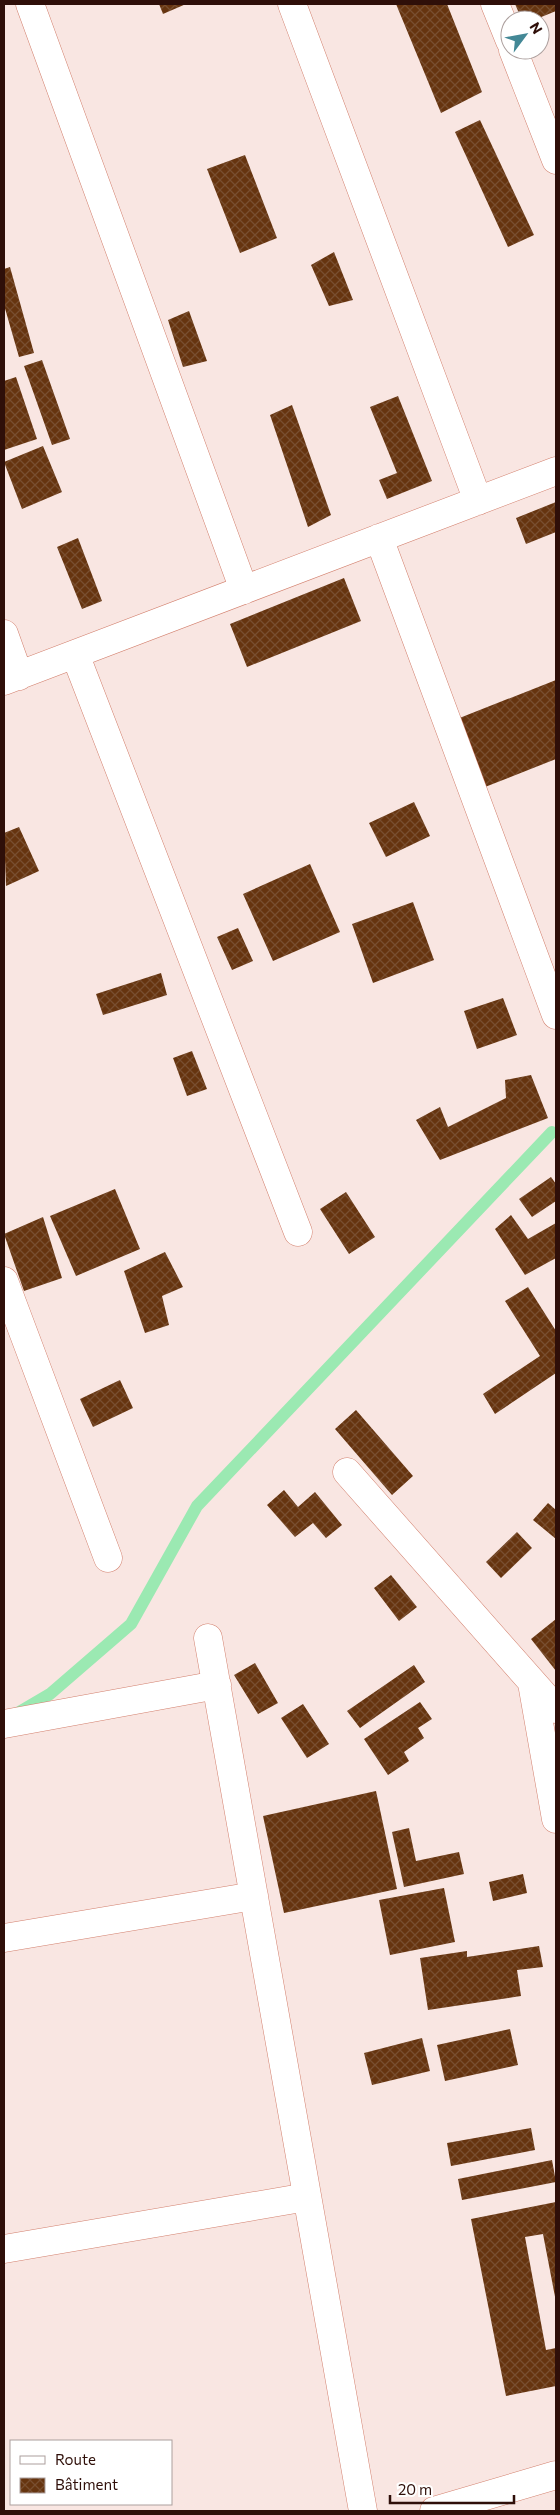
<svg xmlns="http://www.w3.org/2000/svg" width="560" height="2515" viewBox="0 0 560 2515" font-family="Commissioner,sans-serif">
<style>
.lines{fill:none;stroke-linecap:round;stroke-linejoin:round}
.stream{stroke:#9be9b2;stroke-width:12}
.building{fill:url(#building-cross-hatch)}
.minor-casing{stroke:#d3806e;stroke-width:29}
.minor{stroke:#fff;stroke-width:28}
</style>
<defs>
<pattern id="building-cross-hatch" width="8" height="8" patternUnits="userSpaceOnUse" patternTransform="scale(1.25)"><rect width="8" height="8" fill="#66340f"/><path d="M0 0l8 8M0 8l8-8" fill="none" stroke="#784e30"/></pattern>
</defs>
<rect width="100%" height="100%" fill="#f9e6e2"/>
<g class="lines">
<path class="stream" d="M16,1714L50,1694L131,1624L197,1506L552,1132"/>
</g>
<path class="building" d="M159,4H186L163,14Z
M396,4H447L482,92L441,113Z
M515,4H556V11L534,20H522Z
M480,120L534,235L508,247L455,132Z
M245,155L277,238L240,253L207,169Z
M334,252L353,300L329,306L311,265Z
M10,267L34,353L19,357L4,305V269Z
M189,311L207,361L183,367L168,320Z
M42,360L70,439L52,445L24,366Z
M16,377L37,439L4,450V381Z
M398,396L432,481L387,499L379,480L397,473L370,407Z
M292,405L331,515L308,527L270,415Z
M43,446L62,492L22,509L4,462Z
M556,502V532L526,544L516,518Z
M78,538L102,601L82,609L57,547Z
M344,578L361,621L247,667L230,624Z
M556,680V759L485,787L457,719Z
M414,802L430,836L386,857L369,823Z
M19,827L39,871L6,886L4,833Z
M310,864L340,932L273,961L243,894Z
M413,902L434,960L373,983L352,924Z
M238,928L253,961L232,970L217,937Z
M161,973L167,995L103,1015L96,994Z
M503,998L517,1035L477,1049L464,1011Z
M192,1051L207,1089L187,1096L173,1058Z
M531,1075L548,1118L440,1160L416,1120L440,1107L448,1127L506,1098L505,1080Z
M551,1177L556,1184V1201L532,1217L519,1199Z
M115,1189L140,1249L76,1276L50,1216Z
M346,1192L375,1237L349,1254L320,1209Z
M511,1215L528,1239L556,1223V1258L525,1275L495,1229Z
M43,1217L62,1278L24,1291L4,1234Z
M165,1252L183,1287L162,1296L169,1325L145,1333L124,1271Z
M528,1287L556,1331V1373L495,1414L483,1394L540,1356L505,1301Z
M120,1380L133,1408L93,1427L80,1399Z
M356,1410L413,1476L392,1495L335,1429Z
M284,1490L298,1507L315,1492L342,1525L326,1538L313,1523L295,1537L267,1505Z
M548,1503L556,1510V1539L533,1520Z
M517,1532L532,1548L501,1578L486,1562Z
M391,1575L417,1607L399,1621L374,1588Z
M556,1619V1671L531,1639Z
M255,1663L278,1703L258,1714L234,1675Z
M414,1665L425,1682L360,1728L347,1711Z
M420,1702L432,1719L418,1728L424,1738L404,1752L409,1761L388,1775L364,1739Z
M303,1704L329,1744L307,1758L281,1718Z
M376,1791L397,1889L284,1913L263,1816Z
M409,1828L416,1861L459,1852L464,1874L404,1887L392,1832Z
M523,1874L527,1893L493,1901L489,1882Z
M444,1888L455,1942L390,1955L379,1900Z
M539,1946L543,1967L517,1970L521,1996L428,2010L420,1958L467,1951V1957Z
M510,2029L518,2065L445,2081L437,2045Z
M422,2038L430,2071L372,2085L364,2053Z
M531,2128L535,2150L451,2166L447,2143Z
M552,2160L556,2182L462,2200L458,2179Z
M556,2202V2302L543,2234L525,2237L546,2350L556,2348V2386L506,2396L471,2219Z"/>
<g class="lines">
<g class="minor-casing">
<path id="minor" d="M30,4L244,590
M292,4L478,501
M495,4L510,41
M513,50L556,160
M379,538L556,1015
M4,634L19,676
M75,654L298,1232
M4,681L556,471
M4,1281L108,1558
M347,1472L556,1709
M208,1638L363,2511
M532,1683L556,1819
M4,1724L217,1685
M4,1938L254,1896
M4,2249L307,2197
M434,2511L556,2475"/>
</g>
<use href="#minor" class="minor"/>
</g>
<rect width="560" height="2515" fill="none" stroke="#2f0f09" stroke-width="10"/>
<rect x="10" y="2440" width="162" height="65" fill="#ffffff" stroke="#ac9f9d"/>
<rect x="20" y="2456" width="25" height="8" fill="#ffffff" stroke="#ac9f9d"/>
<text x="55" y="2465" font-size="15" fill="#2f0f09">Route</text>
<rect x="20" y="2478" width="25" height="15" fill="url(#building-cross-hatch)" stroke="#ac9f9d"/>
<text x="55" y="2490" font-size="15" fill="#2f0f09">Bâtiment</text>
<g transform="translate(525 35) rotate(58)"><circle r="24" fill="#ffffff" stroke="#ac9f9d"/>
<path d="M0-4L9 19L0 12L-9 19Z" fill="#438896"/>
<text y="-8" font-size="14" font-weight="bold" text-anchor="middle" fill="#2f0f09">N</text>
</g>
<path d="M390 2495v8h124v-8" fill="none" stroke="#2f0f09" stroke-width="2.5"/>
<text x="398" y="2495" font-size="15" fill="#2f0f09" stroke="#ffffff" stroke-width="4" paint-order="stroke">20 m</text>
</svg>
